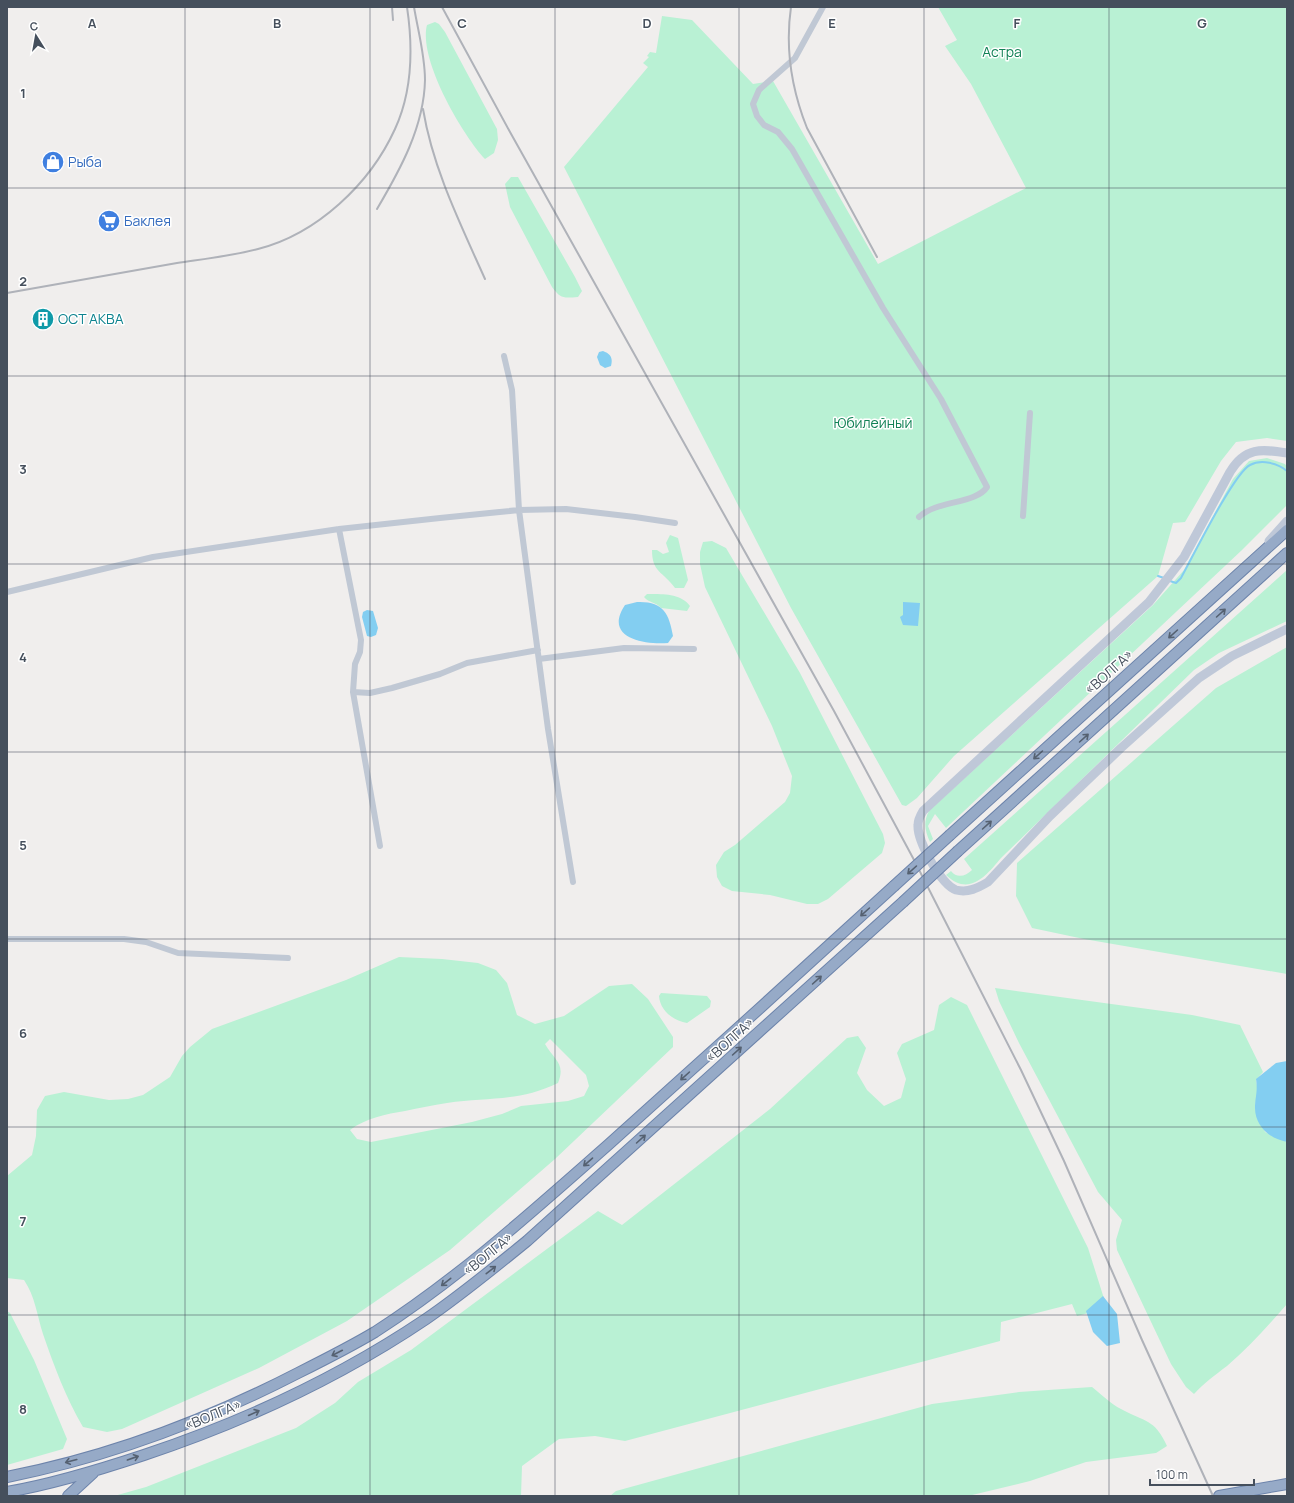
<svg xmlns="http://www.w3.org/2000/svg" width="1294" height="1503" viewBox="0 0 1294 1503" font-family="Manrope,sans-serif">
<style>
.green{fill:#b9f1d4;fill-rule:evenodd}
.water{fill:#83cef1}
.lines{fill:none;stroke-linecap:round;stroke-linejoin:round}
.stream{stroke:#83cef1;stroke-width:2}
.trunk-casing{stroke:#6d84ab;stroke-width:12}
.minor{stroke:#c0c8d4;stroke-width:6}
.secondary{stroke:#bfc8d8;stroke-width:9}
.trunk{stroke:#96aac7;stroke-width:10}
.rail{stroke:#afb2b9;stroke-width:2}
.trunk-bridge-casing{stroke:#6d84ab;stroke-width:12;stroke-linecap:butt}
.trunk-bridge{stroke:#96aac7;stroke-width:10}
.oneway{stroke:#556171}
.grid{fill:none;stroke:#454f5c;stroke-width:1;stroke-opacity:0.55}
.labels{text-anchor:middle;stroke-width:3;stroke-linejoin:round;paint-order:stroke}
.park-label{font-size:14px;fill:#118155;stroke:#fff}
.shop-label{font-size:14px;fill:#366cbe;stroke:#fff;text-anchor:start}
.culture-label{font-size:14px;fill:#0d838f;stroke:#fff;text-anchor:start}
.street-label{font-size:14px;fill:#454f5c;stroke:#fff}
.grid-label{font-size:13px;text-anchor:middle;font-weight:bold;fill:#454f5c;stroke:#fff;stroke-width:3;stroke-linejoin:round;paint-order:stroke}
</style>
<rect width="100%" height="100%" fill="#f0eeed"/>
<path class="green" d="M938,7H1287V441L1267,438L1236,442L1221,461L1185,522L1173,523L1158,576L954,756L917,798L906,806L902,805L791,608L564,167L648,67L643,63L649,57L647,56L650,52L656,53L662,16L692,20L753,84L773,81L878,264L1026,188L971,84L945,46L957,40Z
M435,22L439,24L445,32L497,129L498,140L494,153L485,159C462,134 418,59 427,25Z
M511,177H518L575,277L582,291L578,297C563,298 561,299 552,287L510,207L505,184Z
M1267,458L1285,464L1287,467V505L1242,550L946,828L935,814L928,826L933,839L930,842C925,831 923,822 929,811L1153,605L1184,570L1233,479L1249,461Z
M670,535L678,538L688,580L684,588H675C663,571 652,573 652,550H657L663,554L669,552L666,543Z
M712,541L726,548L800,673L883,834L885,843L882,853L828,899L818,904H807L770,895L732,891L722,886L717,877L716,865L724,852L735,845L785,802L790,793L792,776L772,726L705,587L700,564V552L703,542Z
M1287,570V621L1219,653L1194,670L1001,858C986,876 969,897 946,875L951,871C957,879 966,876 972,870L964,859Z
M647,594C661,594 681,593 690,606L687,611L661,608C656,602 649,603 644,597Z
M1287,647V974L1084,939L1032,928L1016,896L1017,863L1216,688Z
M399,957L442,959L478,963L496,970L507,983L517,1015L535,1024L564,1016L609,986L632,984L648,999L673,1037V1047L555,1159L450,1250L347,1321L259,1368L122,1429L107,1432L83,1427C66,1398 54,1366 43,1334C37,1315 35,1296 24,1280L7,1278V1176L32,1155L36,1136L37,1110L45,1096L64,1092L109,1100L128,1099L143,1095L170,1077L182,1056L190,1047L212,1029L346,980ZM550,1039L586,1075L589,1086L584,1096L568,1101L521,1106L502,1114L472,1122L371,1142L357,1139L350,1130C366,1118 386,1114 405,1111C419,1108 433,1105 447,1103C488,1097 519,1102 558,1083C566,1063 554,1060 545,1044Z
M995,988L1192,1015L1240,1025L1263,1072L1256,1080L1258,1092L1255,1106L1265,1132L1287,1142V1304C1268,1326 1249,1347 1227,1366C1215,1375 1204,1383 1194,1394L1186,1387L1171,1364L1117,1250L1116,1240L1122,1220L1098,1192L1019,1043L999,1001Z
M661,993L707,996L711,1001L710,1007L687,1023C674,1021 660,1011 659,996Z
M951,997L967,1005L1088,1248L1107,1308L1077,1316L1072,1304L1001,1322L1000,1341L625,1441L595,1436L559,1439L522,1466L521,1496H114L146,1487L296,1428L335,1403L358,1382L411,1350L598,1211L622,1225L770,1109L847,1038L858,1036L866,1048L857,1073L867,1090L884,1106L901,1098L906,1079L897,1053L902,1044L934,1030L939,1005Z
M7,1311L10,1313L34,1360L67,1439L63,1449L7,1465Z
M1092,1387C1101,1394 1111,1404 1121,1409C1145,1422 1155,1419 1167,1446L1156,1453L1086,1462L1030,1481L968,1496H610L616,1491L932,1404L1019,1392Z"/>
<path class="water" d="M603,351C611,354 613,358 611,366L605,368L600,365L597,357L599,352Z
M637,602C663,601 669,613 673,636L668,643C644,645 603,638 625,605Z
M903,602L920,603L918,626L903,625L900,617L903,615Z
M367,610L373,611L378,628L376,635L371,637L367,636L362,617L363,612Z
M1287,1061V1142C1270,1139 1255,1126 1255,1108C1255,1097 1258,1092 1256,1079L1276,1063Z
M1103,1296L1117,1314L1120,1343L1107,1346L1093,1332L1086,1311Z"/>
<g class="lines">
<path class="stream" d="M1158,576L1164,578
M1170,581L1176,583L1181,578C1192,558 1234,473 1250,465C1261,459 1278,463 1287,471"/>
<g class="trunk-casing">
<path id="trunk" d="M950,835L1287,530
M958,851L1287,553
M7,1477C108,1457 207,1420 298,1373C324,1360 350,1347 375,1332C459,1278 533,1211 608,1145C704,1059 799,973 894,886
M7,1492C54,1484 99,1470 144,1455C243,1422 340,1377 426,1319C461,1295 494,1268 527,1241L903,902
M68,1496L93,1473
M1219,1496L1287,1484"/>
</g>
<path class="minor" d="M823,7L795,58L759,90L753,104L757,116L764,125L778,132L792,149L883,308L941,399L987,487C976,504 937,500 919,517
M504,356L512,390L519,510L548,729L573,882
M1023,516L1030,413
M339,529L361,640L360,652L355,664L353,692L380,846
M7,592L153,557L339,529L440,518L519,510L566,509L635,517L675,523
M539,659L624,648L694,649
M353,692L370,693L392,688L440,674L467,663L538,650
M7,939H124L146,942L178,953L288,958"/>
<path class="secondary" d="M1287,453C1261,449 1245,447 1230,472L1184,557L1149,602L923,811C920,816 918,820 918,825C917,841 941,885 956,890C968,893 978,888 988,882L1050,816L1121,748L1199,678L1232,656L1287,629
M1269,541L1287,521"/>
<use href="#trunk" class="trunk"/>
<path class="rail" d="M392,7L393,20
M442,7L510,132L834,711L913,858L1021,1070L1064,1161L1142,1340L1213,1496
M791,7C785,48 792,90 807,128L877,257
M423,109C433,169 460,223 485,279
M377,209C400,170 424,127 425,80C425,55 418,31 414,7
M7,293C64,283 120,273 177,263C204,259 232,256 258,249C317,234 370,184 395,129C412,92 413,47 407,7"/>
<g class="trunk-bridge-casing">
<path id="trunk-bridge" d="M894,886L950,835
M903,902L958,851"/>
</g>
<use href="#trunk-bridge" class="trunk-bridge"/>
</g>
<defs><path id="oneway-shaft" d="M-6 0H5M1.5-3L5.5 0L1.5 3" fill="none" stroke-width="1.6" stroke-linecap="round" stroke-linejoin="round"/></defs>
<g class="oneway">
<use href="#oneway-shaft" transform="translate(1221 613) rotate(-42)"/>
<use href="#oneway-shaft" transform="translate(1173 634) rotate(138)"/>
<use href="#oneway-shaft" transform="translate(1084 738) rotate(-42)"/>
<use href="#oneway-shaft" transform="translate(1038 755) rotate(138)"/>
<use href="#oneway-shaft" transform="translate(987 825) rotate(-42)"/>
<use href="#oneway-shaft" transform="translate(912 870) rotate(138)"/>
<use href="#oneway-shaft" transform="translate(865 912) rotate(138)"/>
<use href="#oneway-shaft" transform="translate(817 980) rotate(-42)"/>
<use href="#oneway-shaft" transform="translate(737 1051) rotate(-42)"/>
<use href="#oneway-shaft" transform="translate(685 1076) rotate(138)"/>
<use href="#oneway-shaft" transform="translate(641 1139) rotate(-42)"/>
<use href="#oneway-shaft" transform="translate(588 1162) rotate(139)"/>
<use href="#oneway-shaft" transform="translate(491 1270) rotate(-38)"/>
<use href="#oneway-shaft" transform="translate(446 1282) rotate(142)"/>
<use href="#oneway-shaft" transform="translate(337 1353) rotate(153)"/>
<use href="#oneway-shaft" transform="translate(254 1413) rotate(-25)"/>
<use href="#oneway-shaft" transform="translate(133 1458) rotate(-19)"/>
<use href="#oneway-shaft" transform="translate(71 1461) rotate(165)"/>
</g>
<path class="grid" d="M185,7V1496M370,7V1496M555,7V1496M739,7V1496M924,7V1496M1109,7V1496M7,188H1287M7,376H1287M7,564H1287M7,752H1287M7,939H1287M7,1127H1287M7,1315H1287"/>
<defs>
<g id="shop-disc" transform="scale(1.15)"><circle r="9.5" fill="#3f7fe0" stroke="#fff"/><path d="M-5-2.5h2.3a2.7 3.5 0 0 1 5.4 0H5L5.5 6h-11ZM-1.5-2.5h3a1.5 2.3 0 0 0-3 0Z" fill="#fff"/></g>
<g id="supermarket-disc" transform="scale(1.15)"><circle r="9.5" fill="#3f7fe0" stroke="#fff"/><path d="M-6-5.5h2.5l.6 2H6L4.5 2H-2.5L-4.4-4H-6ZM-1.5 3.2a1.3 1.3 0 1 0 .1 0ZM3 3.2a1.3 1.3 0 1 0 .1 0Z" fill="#fff"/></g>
<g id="building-disc" transform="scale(1.15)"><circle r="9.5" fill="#0f9aa8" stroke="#fff"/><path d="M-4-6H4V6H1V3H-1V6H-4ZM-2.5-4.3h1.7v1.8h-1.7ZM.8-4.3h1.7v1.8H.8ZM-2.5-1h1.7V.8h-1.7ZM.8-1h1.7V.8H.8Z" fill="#fff"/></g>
</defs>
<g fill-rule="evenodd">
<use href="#shop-disc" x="53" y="162"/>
<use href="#supermarket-disc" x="109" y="221"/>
<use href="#building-disc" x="43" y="319"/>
</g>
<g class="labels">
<g class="park-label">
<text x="1002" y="57">Астра</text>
<text x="873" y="428">Юбилейный</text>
</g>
<g class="shop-label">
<text x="68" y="167">Рыба</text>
<text x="124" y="226">Баклея</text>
</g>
<g class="culture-label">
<text x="58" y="324">ОСТ АКВА</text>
</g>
<g class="street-label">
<text transform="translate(1109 672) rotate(-42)" y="5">«ВОЛГА»</text>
<text transform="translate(730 1040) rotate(-42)" y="5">«ВОЛГА»</text>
<text transform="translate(488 1254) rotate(-39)" y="5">«ВОЛГА»</text>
<text transform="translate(213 1415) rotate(-22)" y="5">«ВОЛГА»</text>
</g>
</g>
<g class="grid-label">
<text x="92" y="28">A</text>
<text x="277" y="28">B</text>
<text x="462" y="28">C</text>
<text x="647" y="28">D</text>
<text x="832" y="28">E</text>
<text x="1017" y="28">F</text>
<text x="1202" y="28">G</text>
<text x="23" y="98">1</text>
<text x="23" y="286">2</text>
<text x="23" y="474">3</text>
<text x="23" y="662">4</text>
<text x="23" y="850">5</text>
<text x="23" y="1038">6</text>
<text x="23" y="1226">7</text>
<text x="23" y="1414">8</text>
</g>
<rect width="1294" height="1503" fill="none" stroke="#454f5c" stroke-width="16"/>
<g transform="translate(36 36) rotate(349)" stroke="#ffffff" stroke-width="3" paint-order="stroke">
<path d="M0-3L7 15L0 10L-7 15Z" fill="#454f5c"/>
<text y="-6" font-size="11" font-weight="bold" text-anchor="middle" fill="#454f5c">С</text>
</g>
<path d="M1150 1479v6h104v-6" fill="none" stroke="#454f5c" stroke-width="2"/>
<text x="1156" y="1479" font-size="12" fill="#454f5c" stroke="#ffffff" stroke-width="3" paint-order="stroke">100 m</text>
</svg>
